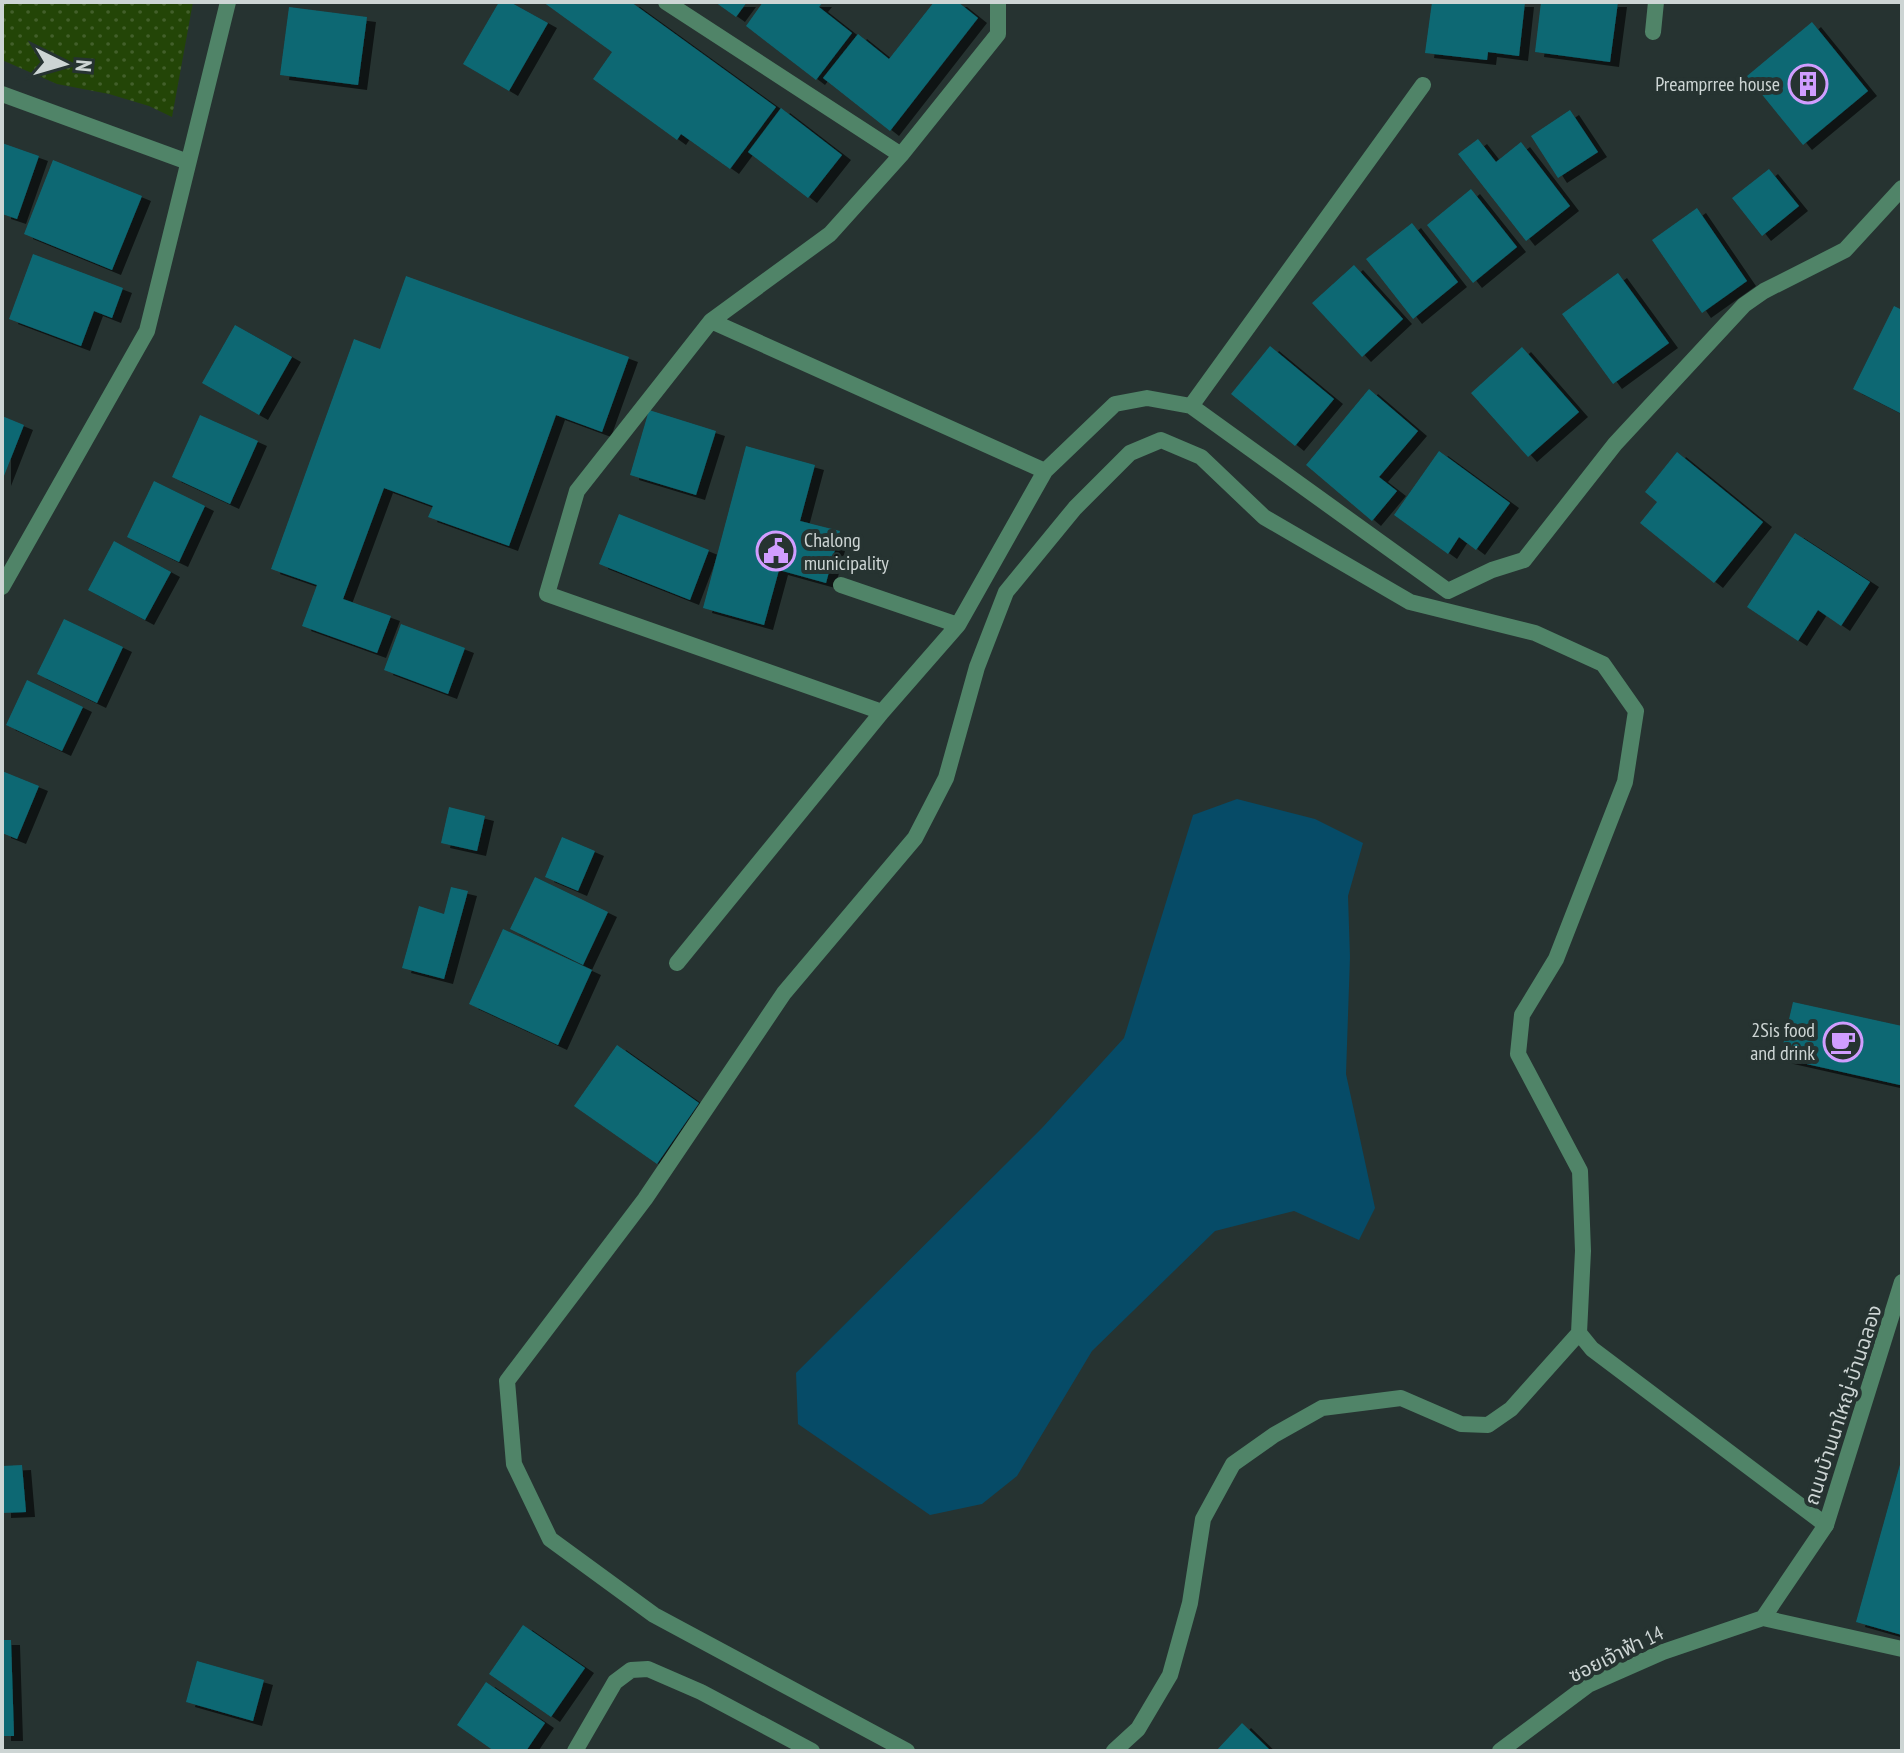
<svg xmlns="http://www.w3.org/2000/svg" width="1904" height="1753" viewBox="0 0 1904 1753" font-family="'PT Sans Narrow','Noto Sans Thai',sans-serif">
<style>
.park{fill:url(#park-dots)}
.water{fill:#064b67}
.building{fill:#0d6773;filter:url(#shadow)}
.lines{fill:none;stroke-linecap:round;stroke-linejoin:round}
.lane{stroke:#508468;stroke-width:16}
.street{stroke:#508468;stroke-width:16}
.labels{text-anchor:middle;stroke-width:8;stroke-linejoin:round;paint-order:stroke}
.poi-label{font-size:20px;fill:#cdd5d4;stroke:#263331;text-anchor:end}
.street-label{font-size:20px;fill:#cdd5d4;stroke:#263331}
</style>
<defs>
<pattern id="park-dots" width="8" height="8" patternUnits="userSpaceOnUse" patternTransform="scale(2)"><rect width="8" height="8" fill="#234507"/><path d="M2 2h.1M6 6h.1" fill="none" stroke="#425f2a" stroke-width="1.8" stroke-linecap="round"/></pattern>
<filter id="shadow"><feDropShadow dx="9" dy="5" stdDeviation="0" flood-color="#0009"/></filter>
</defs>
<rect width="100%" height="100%" fill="#263331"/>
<path class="park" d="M2,2H193L172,117L149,106L109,94L57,84L2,60Z"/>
<path class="water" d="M1237,799L1315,819L1363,843L1348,896L1350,957L1346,1074L1375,1208L1359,1240L1294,1211L1215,1231L1092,1351L1017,1476L982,1504L930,1515L798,1424L796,1373L1042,1128L1124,1038L1193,815Z"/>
<path class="building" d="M499,2H510L548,23L509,91L463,64Z
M543,2H631L776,107L730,169L681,134L677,140L593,79L612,52Z
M715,2H747L736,17Z
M763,2H823L819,7L852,33L816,80L746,26Z
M934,2H958L978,18L890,131L823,78L858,34L889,59Z
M1432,2H1525L1519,56L1488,52L1487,60L1425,53Z
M1541,2H1618L1610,62L1535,52Z
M289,7L367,17L358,85L280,75Z
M1812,22L1868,91L1803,145L1747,76Z
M781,108L842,155L808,198L748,152Z
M1570,110L1598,152L1558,178L1531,136Z
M1478,139L1496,162L1521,142L1570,206L1526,241L1458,154Z
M2,143L39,156L17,219L2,214Z
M53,160L142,196L112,270L24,234Z
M1769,169L1799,206L1762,236L1732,198Z
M1471,189L1517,247L1473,283L1427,225Z
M1697,208L1747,281L1702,313L1652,240Z
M1412,223L1458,282L1413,319L1366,259Z
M33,254L123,288L112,318L94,311L81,346L9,319Z
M1354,265L1403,319L1362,357L1312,303Z
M1618,273L1669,343L1613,384L1562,314Z
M406,276L629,357L602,432L556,415L509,546L428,517L433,506L384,488L343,599L391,616L377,653L302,626L317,585L271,569L354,339L380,349Z
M1894,306L1902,310V414L1853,389Z
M235,325L292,357L259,415L202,383Z
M1270,346L1334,399L1295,446L1231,394Z
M1522,347L1579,412L1528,457L1471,393Z
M1369,389L1418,431L1379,477L1397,491L1372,521L1306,465Z
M649,410L716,431L696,495L630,475Z
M200,415L258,441L230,504L172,477Z
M2,416L24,425L2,481Z
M746,446L815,465L800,521L840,531L826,583L779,570L764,625L703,608Z
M1439,451L1510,503L1476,550L1459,537L1448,554L1394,515Z
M1677,452L1763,522L1714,583L1640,523L1657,502L1645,492Z
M154,481L205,506L179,562L127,537Z
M619,514L709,550L690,600L599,564Z
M1795,533L1870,582L1841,626L1818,610L1798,641L1747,607Z
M114,541L171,572L145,620L88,590Z
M64,619L123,647L97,703L37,674Z
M401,624L465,648L448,694L384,670Z
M27,680L83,707L62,751L6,725Z
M2,771L39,786L17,839L2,833Z
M449,807L485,816L477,851L441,843Z
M562,837L595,851L578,891L545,877Z
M535,877L608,912L583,965L510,929Z
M451,887L468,891L444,979L402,968L419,906L444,914Z
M503,929L592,970L558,1045L469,1004Z
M1793,1002L1902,1026L1900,1085L1780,1058Z
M617,1045L699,1103L657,1164L574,1106Z
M1901,1461H1902V1635L1856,1622Z
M22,1465L26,1512L2,1513V1466Z
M523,1625L585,1668L551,1717L489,1674Z
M2,1640H11L14,1736H2Z
M197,1661L264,1680L253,1721L186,1702Z
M486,1682L545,1723L526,1751H494L457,1725Z
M1242,1723L1271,1751H1216Z"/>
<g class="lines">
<path class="lane" d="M666,2L901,155
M711,321L1045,471
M1191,406L1423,85
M841,585L958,625L1045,471L1115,404L1147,398L1191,406L1448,591L1492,570L1524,560L1615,444L1744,305L1764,291L1845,250L1902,188
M882,712L547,594L577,491L711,321L830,234L901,155L998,34V2
M677,963L882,712L958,625
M907,1751L654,1615L550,1539L514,1464L507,1381L645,1199L784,993L915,838L946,778L977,667L1006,592L1075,508L1130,453L1161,440L1201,457L1264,517L1410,602L1535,633L1603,664L1636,711L1625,782L1556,959L1522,1015L1518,1054L1580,1171L1583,1251L1579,1333L1592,1349L1826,1525
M1114,1751L1138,1729L1170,1675L1190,1603L1203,1519L1233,1464L1274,1435L1322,1408L1401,1398L1461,1424L1488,1425L1511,1409L1579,1333"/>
<path class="street" d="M1653,32L1656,2
M2,94L188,162
M2,587L147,331L228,2
M1763,1618L1826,1525L1902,1282
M1763,1618L1902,1649
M575,1751L615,1682L631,1670L648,1669L701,1692L812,1751
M1500,1751L1588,1685L1663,1652L1763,1618"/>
</g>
<defs>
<g id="building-ring" transform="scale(2)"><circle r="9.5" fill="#263331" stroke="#d09dff" stroke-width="1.5"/><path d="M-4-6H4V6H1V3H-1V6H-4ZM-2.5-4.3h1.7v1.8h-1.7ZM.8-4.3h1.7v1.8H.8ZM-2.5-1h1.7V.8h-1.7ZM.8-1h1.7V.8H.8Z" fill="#d09dff"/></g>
<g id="civic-ring" transform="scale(2)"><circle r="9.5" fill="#263331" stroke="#d09dff" stroke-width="1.5"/><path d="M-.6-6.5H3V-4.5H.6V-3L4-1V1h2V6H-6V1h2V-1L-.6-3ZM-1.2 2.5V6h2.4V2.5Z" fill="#d09dff"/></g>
<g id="cafe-ring" transform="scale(2)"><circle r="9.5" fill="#263331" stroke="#d09dff" stroke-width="1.5"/><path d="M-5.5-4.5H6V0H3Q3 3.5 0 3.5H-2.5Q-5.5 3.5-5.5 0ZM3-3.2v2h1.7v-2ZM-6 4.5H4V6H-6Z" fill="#d09dff"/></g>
</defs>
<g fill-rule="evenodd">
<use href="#building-ring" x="1808" y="84"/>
<use href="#civic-ring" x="776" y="551"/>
<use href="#cafe-ring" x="1843" y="1042"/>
</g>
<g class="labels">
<g class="poi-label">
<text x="1780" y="91">Preamprree house</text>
<text x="804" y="547" text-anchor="start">Chalong<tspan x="804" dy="23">municipality</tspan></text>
<text x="1815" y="1037">2Sis food<tspan x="1815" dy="23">and drink</tspan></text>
</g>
<g class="street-label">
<text transform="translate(1843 1405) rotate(-72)" y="7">ถนนบ้านนาใหญ่-บ้านฉลอง</text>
<text transform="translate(1616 1654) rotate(-26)" y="7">ซอยเจ้าฟ้า 14</text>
</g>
</g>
<rect width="1904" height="1753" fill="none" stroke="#cdd5d4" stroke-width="8"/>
<g transform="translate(64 64) rotate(95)" stroke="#263331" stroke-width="6" paint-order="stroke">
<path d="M0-6L14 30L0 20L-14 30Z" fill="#cdd5d4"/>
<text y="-12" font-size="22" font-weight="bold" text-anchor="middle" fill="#cdd5d4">N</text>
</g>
</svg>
